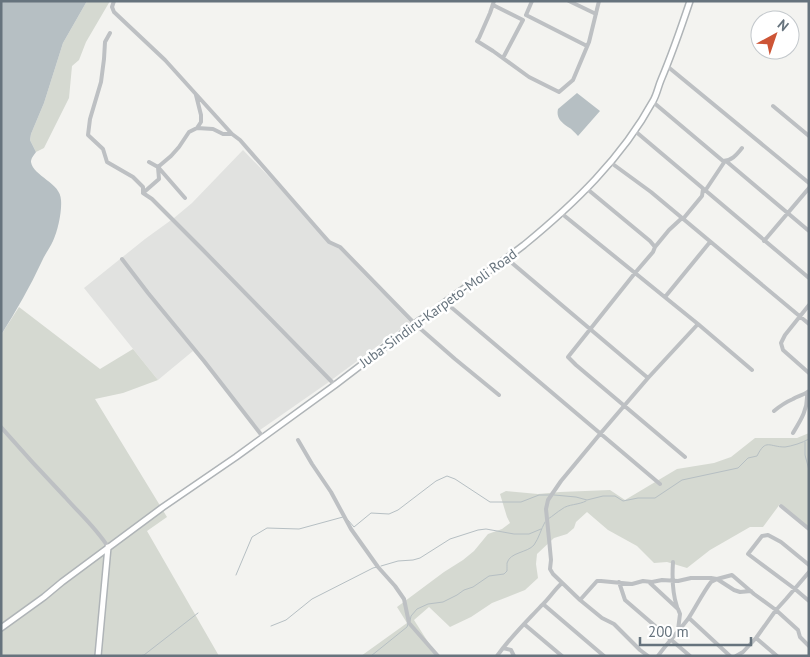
<svg xmlns="http://www.w3.org/2000/svg" width="810" height="657" viewBox="0 0 810 657" font-family="'PT Sans',sans-serif">
<style>
.built{fill:#e1e2e0}
.green{fill:#d5d9d1}
.water{fill:#b6bfc3}
.lines{fill:none;stroke-linecap:round;stroke-linejoin:round}
.stream{stroke:#b6bfc3;stroke-width:1}
.secondary-casing{stroke:#afb4b7;stroke-width:8}
.street{stroke:#bdc0c3;stroke-width:4}
.secondary{stroke:#fff;stroke-width:5}
.labels{text-anchor:middle;stroke-width:5;stroke-linejoin:round;paint-order:stroke}
.street-label{font-size:14px;fill:#66737d;stroke:#fff}
</style>
<rect width="100%" height="100%" fill="#f3f3f0"/>
<path class="built" d="M243,150L410,322L326,384L260,430L193,351L158,380L84,288L145,239L174,218L192,203Z"/>
<path class="green" d="M87,1H110L86,42L79,60L72,66L69,98L44,148L36,152L30,140L31,134L44,103L63,43Z
M19,307L100,369L133,349L158,380L123,393L95,399L167,517L147,531L219,656H1V335Z
M809,433V529L780,504L763,527H750L710,550L687,568L667,562L654,563L637,546L608,530L587,512L576,522L574,528L567,534L554,538L537,554L536,564L538,578L525,590L492,603L471,617L450,627L429,607L414,620L437,656H361L407,623L397,607L444,572L463,560L474,551L488,534L502,529L510,523L507,517L500,494L506,491L538,494L560,492L610,490L625,500L677,469L714,463L731,457L755,438H797Z"/>
<path class="water" d="M1,1H87L63,43L44,103L31,134L30,140L36,152C34,155 31,158 31,162C33,176 61,183 61,200C62,211 58,230 53,241C50,248 45,254 42,261C30,287 16,311 1,335Z
M577,93L600,111L578,136C575,133 572,129 568,127C561,122 556,118 558,109Z"/>
<g class="lines">
<path class="stream" d="M805,442V455L809,470
M554,495L576,497L587,500L603,496H615L623,501L638,498H655L682,480L738,468L748,458L757,456C766,438 769,447 785,447C792,446 802,443 809,439
M548,519C553,516 557,512 562,509C568,504 579,505 586,501
M348,520L354,527L371,513L389,514L398,510L436,481L447,476L455,479L490,502H521L539,495H550
M381,566L398,561L413,560L420,558L450,539L478,530L486,529L514,534H529L541,529
M236,575L252,537L267,528L299,529L343,517
M410,621L411,616L417,609L428,604L443,602L457,595L464,590L473,587L489,576L504,574L507,571C507,568 507,565 507,563C510,552 527,553 534,545C539,538 541,529 545,522
M271,626L286,620L312,599L373,568L377,567
M139,656L144,655L198,613
M371,656L407,627L408,624"/>
<g class="secondary-casing">
<path id="secondary" d="M1,628L44,597L62,582L163,507L236,457L335,385L420,320L434,311L438,310L441,305C468,285 497,266 524,245C574,204 622,158 653,101C657,94 658,87 661,80C672,54 681,28 690,1
M98,656L108,547"/>
</g>
<path class="street" d="M114,1L112,7L114,12L165,60L232,134L240,140L329,242L340,247L415,324L455,359L499,395
M494,1L490,13L479,38L477,41L493,51L529,77L559,92L573,80L589,42L599,1
M569,1L596,14
M493,5L523,20L503,58
M526,15L587,46
M526,15L532,1
M110,33L105,42L104,59L101,82L90,119L88,135L103,149L107,162L133,177L143,187V193L152,199L202,249L335,385
M667,66L809,183
M653,102L723,161C732,161 737,154 742,148
M773,106L809,136
M197,128L213,129L223,134H231
M635,131L809,278
M726,161L809,231
M149,162L158,167L185,198
M610,162L651,192L809,324
M586,188L650,241L655,247L653,252L635,273L568,357L576,365L685,457
M705,191L725,161
M143,193L159,179L158,167L171,156L179,147L189,132L197,128L201,122V115L196,95
M561,213L698,324L752,370
M683,219L702,196L703,189
M764,241L809,188
M655,247L669,230L682,218
M506,258L648,378
M122,259L148,293L204,361L263,437
M665,297L710,242
M445,302L660,484
M809,305L785,335L781,343L783,350L809,373
M774,411C780,406 786,402 793,399C798,396 804,395 809,391
M1,427C22,451 43,474 65,497C79,513 97,529 108,547
M793,433C801,420 808,409 807,394
M298,440L312,464L331,492L351,529L378,567L395,586L404,599L409,623L438,656
M781,506L809,529
M673,562C672,577 672,592 677,607
M809,565L781,542L768,535L762,536L748,554L795,589L809,601
M619,582L625,600L690,656
M650,583L678,609L680,614L678,630
M580,600L597,581H601L632,584L643,581L652,582L662,580L678,581L691,578H711L717,579L734,590L740,592L751,591
M543,604L604,656
M689,618L730,656
M524,624L562,656
M756,638L777,656
M503,648C515,633 528,620 541,606C549,599 554,590 562,583
M497,656L503,648L511,650L514,656
M648,656L640,650L614,624L602,618L580,600L553,574L550,569L551,560L549,539L546,509L548,500L561,481L600,434L648,378L698,324
M658,656C667,643 678,632 688,619C696,607 702,594 711,582L717,579L732,575L754,594L776,610L798,630L800,637L809,646
M736,656L743,652L756,638L776,610L786,599L809,572"/>
<use href="#secondary" class="secondary"/>
</g>
<g class="labels">
<g class="street-label">
<text transform="translate(438 308) rotate(-36)" y="5">Juba-Sindiru-Karpeto-Moli Road</text>
</g>
</g>
<rect width="810" height="657" fill="none" stroke="#66737d" stroke-width="5"/>
<g transform="translate(775 35) rotate(40)"><circle r="24" fill="#ffffff" stroke="#c2c7cb"/>
<path d="M0-4L9 19L0 12L-9 19Z" fill="#cd5536"/>
<text y="-8" font-size="14" font-weight="bold" text-anchor="middle" fill="#66737d">N</text>
</g>
<path d="M640 637v8h111v-8" fill="none" stroke="#66737d" stroke-width="2.5"/>
<text x="648" y="637" font-size="15" fill="#66737d" stroke="#ffffff" stroke-width="4" paint-order="stroke">200 m</text>
</svg>
